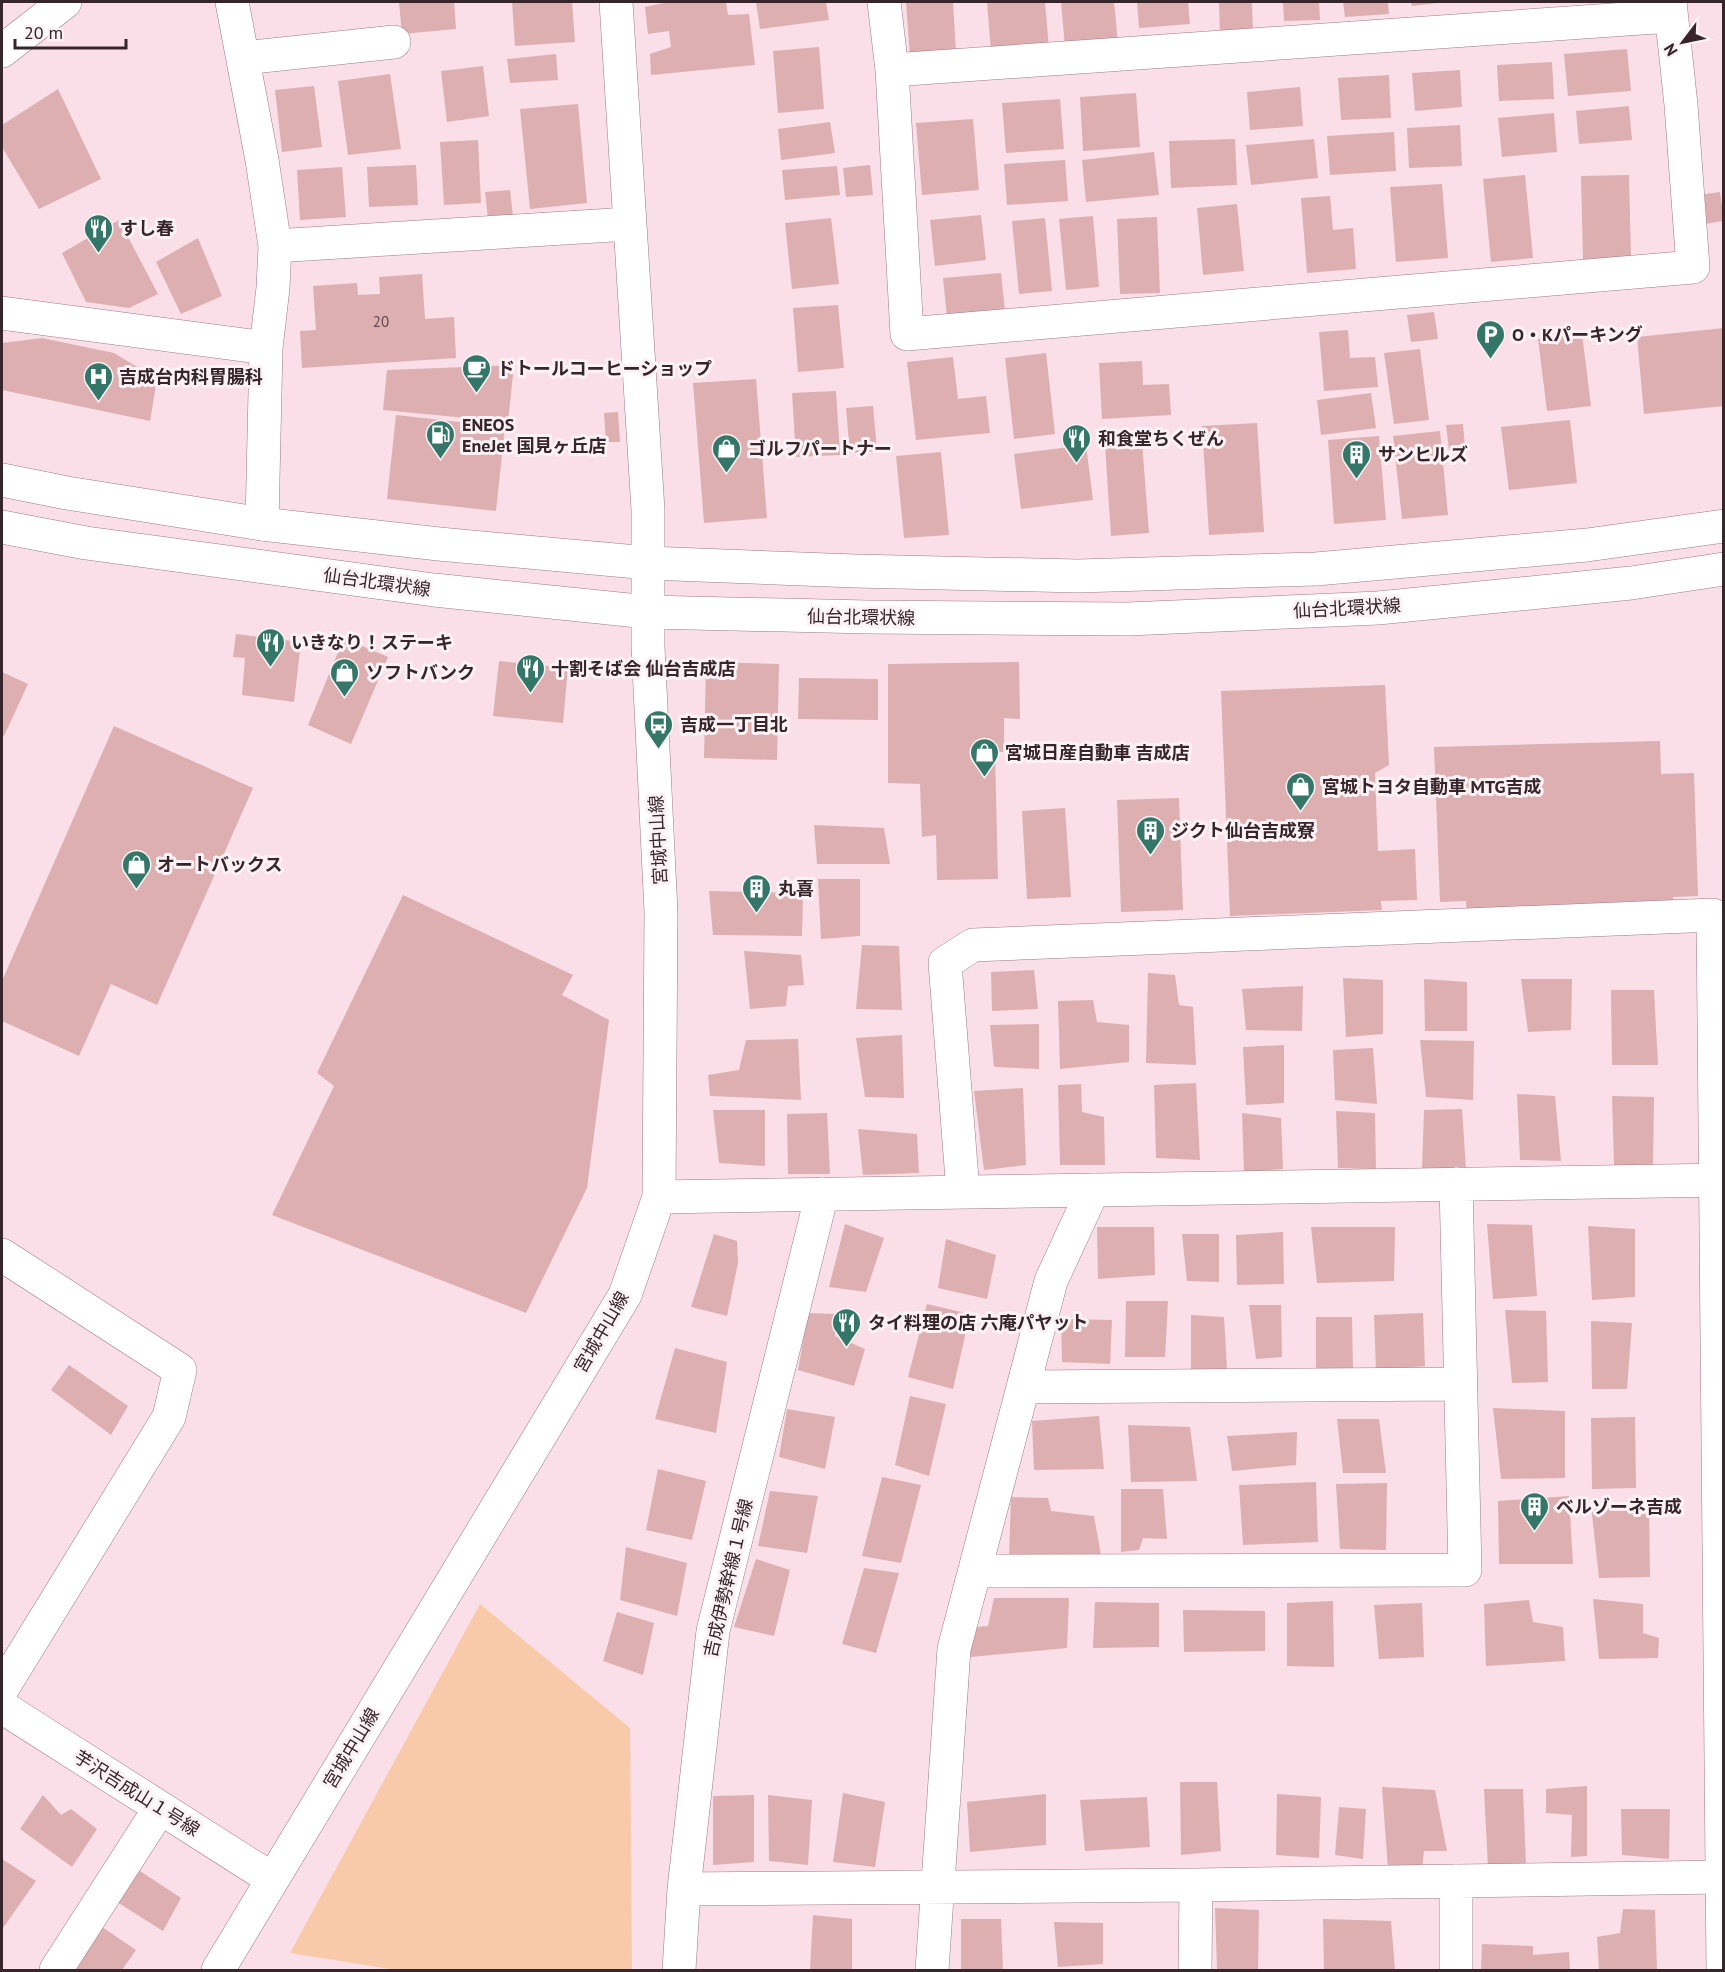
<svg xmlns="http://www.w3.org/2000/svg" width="1725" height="1972" font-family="'PT Sans','Noto Sans JP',sans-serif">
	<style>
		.green { fill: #f8caa9 }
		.building { fill: #ddafb0 }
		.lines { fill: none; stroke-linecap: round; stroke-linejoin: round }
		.minor-casing { stroke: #a07885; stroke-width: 34 }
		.major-casing { stroke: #a07885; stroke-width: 34 }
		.minor { stroke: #fff; stroke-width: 33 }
		.major { stroke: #fff; stroke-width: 33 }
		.labels { text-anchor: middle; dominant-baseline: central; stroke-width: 6; stroke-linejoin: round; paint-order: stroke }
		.number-label { font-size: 15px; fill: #60484c }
		.poi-label { font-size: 18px; font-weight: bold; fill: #36252b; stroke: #fbf2f5; text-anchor: start }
		.street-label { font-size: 18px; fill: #36252b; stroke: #fbf2f5 }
	</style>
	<rect width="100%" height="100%" fill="#fadfe8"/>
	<path class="green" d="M480 1604 630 1728 632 1970H396L290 1953Z"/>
	<path class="building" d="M399 2H454L456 29 402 34Z
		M512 2H572L575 42 515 46Z
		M668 2H726L728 15 749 14 755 65 651 75 650 54 671 47 669 31 648 34 645 7Z
		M756 2H826L829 20 760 29Z
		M906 2H953L956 53 910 56Z
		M987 2H1045L1049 48 991 52Z
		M1061 2H1114L1118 43 1065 47Z
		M1137 2H1188L1190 24 1139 28Z
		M1219 2H1252L1253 33 1220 34Z
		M1283 2H1319L1320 20 1284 21Z
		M1343 2H1388L1389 14 1345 17Z
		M1411 2H1438V3L1412 6Z
		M819 47 824 109 778 113 773 51Z
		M1627 49 1631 91 1568 96 1564 54Z
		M556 54 558 80 510 83 507 59Z
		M1552 62 1554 99 1499 101 1497 65Z
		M483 66 489 116 447 122 441 71Z
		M1460 70 1462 107 1415 111 1412 73Z
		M390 74 401 149 348 155 338 81Z
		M1389 75 1391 118 1341 120 1338 78Z
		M314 86 322 147 282 152 275 90Z
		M1300 87 1303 126 1250 130 1247 92Z
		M58 89 101 179 39 209 2 147V125Z
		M1136 93 1140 147 1083 151 1080 97Z
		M1060 99 1064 149 1006 153 1002 103Z
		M578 104 587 203 530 209 520 109Z
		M1629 106 1632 140 1579 144 1576 111Z
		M1554 113 1557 152 1502 157 1498 118Z
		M973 119 979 190 922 195 916 123Z
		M830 122 835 153 781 160 778 129Z
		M1460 125 1462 166 1409 168 1407 128Z
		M1394 132 1396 171 1330 175 1327 136Z
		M1235 139 1237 185 1171 188 1169 141Z
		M1314 139 1318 178 1251 185 1246 145Z
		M478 140 481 203 444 205 440 142Z
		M1154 152 1159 195 1086 202 1082 160Z
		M1065 160 1068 201 1007 205 1004 164Z
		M416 165 418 205 369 207 367 167Z
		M870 165 873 195 846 197 843 168Z
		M837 166 840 195 785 200 782 170Z
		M342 167 346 217 300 220 297 170Z
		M1525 175 1533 258 1491 262 1483 179Z
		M1629 175 1631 258 1583 259 1581 176Z
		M1442 184 1448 258 1396 262 1390 187Z
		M510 190 513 216 488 219 485 192Z
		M1720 192 1724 221 1704 224 1699 195Z
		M1330 196 1333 230 1353 228 1356 269 1307 273 1301 198Z
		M1237 204 1244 271 1203 275 1197 208Z
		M981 215 986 260 935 266 930 220Z
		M1093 216 1099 287 1066 290 1059 219Z
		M1157 217 1160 293 1120 294 1117 219Z
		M831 218 839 284 792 289 785 223Z
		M1045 218 1052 291 1019 294 1012 221Z
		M119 220 158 294 129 308 86 302 62 253Z
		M198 238 222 296 181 314 156 262Z
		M1001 273 1005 312 947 317 943 278Z
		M422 274 425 319 454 317 456 358 302 368 300 331 316 330 313 286 357 283 358 295 380 294 379 277Z
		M838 305 844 368 798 372 793 308Z
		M1434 312 1438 339 1411 342 1407 315Z
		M1724 328V406L1644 414 1637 337Z
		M1348 330 1350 358 1375 357 1378 387 1324 391 1319 332Z
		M1582 334 1591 406 1547 411 1538 339Z
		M42 338 114 353 157 379 150 421 2 390V343Z
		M1420 349 1429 420 1394 424 1384 353Z
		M1046 353 1055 434 1014 439 1005 358Z
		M953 357 958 399 986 396 990 433 916 440 907 362Z
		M1142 361 1143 385 1169 384 1171 415 1102 419 1099 363Z
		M514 365 508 422 383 410 387 370Z
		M756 379 767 518 704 523 693 383Z
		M836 391 840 455 796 457 792 393Z
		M1371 393 1376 428 1321 435 1317 400Z
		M873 406 877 451 850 453 846 408Z
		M618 412 620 442H606L604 413Z
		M396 415 505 427 496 511 387 499Z
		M1570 420 1577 483 1509 490 1501 427Z
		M1257 423 1264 532 1209 535 1202 426Z
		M1463 424 1465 448 1449 450 1446 425Z
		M1440 431 1448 515 1402 519 1393 436Z
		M1379 436 1386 520 1334 524 1328 440Z
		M1142 442 1149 533 1111 536 1105 445Z
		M1086 445 1093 500 1021 509 1014 454Z
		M941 452 949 535 904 538 896 456Z
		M236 634 301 642 294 702 242 695 245 658 233 657Z
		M344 638 388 657 351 744 308 725Z
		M499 661 568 668 563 723 493 716Z
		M706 662 779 664 777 760 704 758Z
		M1019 662 1020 719 1004 718V752H995L998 879 937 880 936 835 922 837 920 784 888 783V664Z
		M2 672 28 684 4 736 2 734Z
		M799 678 878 679V720L798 719Z
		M1385 685 1389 765 1375 773 1378 851 1415 849 1417 900 1381 901 1382 910 1230 916 1221 691Z
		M114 726 253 788 157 1005 111 984 79 1056 2 1021V981Z
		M1660 741 1661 774 1694 773 1698 896 1673 897 1674 908 1467 915 1466 901 1440 902 1434 747Z
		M1179 798 1183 910 1121 912 1117 800Z
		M1065 808 1071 897 1027 899 1022 811Z
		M814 825 884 828 890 864H817Z
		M818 879H860V936L821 939Z
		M709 891 803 893 802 936 713 935Z
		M403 895 573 975 562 995 609 1020 587 1188 526 1313 272 1215 334 1086 317 1073Z
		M862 945 899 946 902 1010 856 1009Z
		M744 951 801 955 804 985 788 986 786 1006 750 1009Z
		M1034 970 1038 1009 992 1011 991 972Z
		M1148 973 1175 975 1179 1005 1193 1007 1196 1065 1146 1063Z
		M1343 978 1383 980V1034L1346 1037Z
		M1424 979 1467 982V1031H1425Z
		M1521 979H1572L1571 1030 1528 1032Z
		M1303 986 1302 1031 1246 1030 1242 989Z
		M1611 990H1654L1658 1065H1612Z
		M1093 1000 1097 1022 1129 1025V1062L1060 1069 1058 1001Z
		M1039 1024V1069L994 1067 990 1025Z
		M902 1035 904 1098 865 1097 856 1038Z
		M798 1039 801 1100 710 1096 708 1075 739 1070 746 1040Z
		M1420 1040 1474 1041 1473 1100 1426 1097Z
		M1284 1045V1103L1246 1105 1243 1047Z
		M1373 1048 1377 1104 1335 1100 1333 1050Z
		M1196 1083 1200 1160 1156 1158 1154 1085Z
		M1081 1084 1082 1112 1104 1117 1105 1165H1060L1058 1085Z
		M1023 1088 1026 1165 984 1170 974 1091Z
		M1517 1094 1555 1096 1561 1161 1520 1160Z
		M1612 1096 1654 1097 1653 1166H1614Z
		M1462 1109 1466 1169H1422L1424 1110Z
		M713 1110H765V1166L719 1163Z
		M1336 1111 1375 1113 1376 1169 1338 1168Z
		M827 1113 830 1174H788L787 1114Z
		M1242 1113 1281 1118 1283 1169 1244 1172Z
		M858 1129 917 1134 919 1173 863 1175Z
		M845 1224 884 1238 866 1292 829 1287Z
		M1487 1224 1532 1225 1537 1296 1493 1299Z
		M1588 1226 1635 1229V1297L1592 1300Z
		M1097 1227H1154L1155 1275 1098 1279Z
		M1311 1227H1395L1394 1281 1317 1283Z
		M1283 1232 1284 1284 1237 1285 1236 1235Z
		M714 1234 737 1241 738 1263 727 1316 691 1307Z
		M1182 1234H1219V1282L1187 1281Z
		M946 1239 996 1255 987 1299 938 1288Z
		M1126 1301H1168L1165 1357H1125Z
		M927 1304 970 1314 953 1389 908 1377Z
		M1249 1305H1281L1282 1357 1256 1359Z
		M1505 1310 1546 1311 1548 1382 1512 1383Z
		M808 1313 835 1314V1336L865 1349 854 1386 798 1370Z
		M1423 1313 1425 1366 1376 1371 1374 1315Z
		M1191 1315 1224 1317 1227 1370H1191Z
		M1316 1317H1352L1353 1368H1316Z
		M1061 1319 1112 1320 1110 1364 1062 1362Z
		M1591 1321 1632 1323 1627 1389H1592Z
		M675 1348 727 1362 716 1433 655 1419Z
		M69 1365 128 1406 111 1435 51 1390Z
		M910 1396 946 1404 929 1476 895 1465Z
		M1493 1408 1565 1411V1478L1501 1479Z
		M787 1409 835 1417 825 1469 779 1457Z
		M1099 1416 1104 1469 1034 1470 1032 1421Z
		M1635 1417 1636 1488 1592 1489 1591 1418Z
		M1337 1419H1379L1386 1473H1343Z
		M1128 1425 1190 1427 1197 1481 1131 1482Z
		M1297 1432 1296 1465 1232 1471 1227 1436Z
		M658 1469 706 1481 692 1540 646 1530Z
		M882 1477 921 1485 901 1563 862 1556Z
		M1316 1482 1318 1542 1243 1545 1239 1485Z
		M1387 1483 1386 1550 1340 1549 1336 1484Z
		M1121 1489H1163L1167 1539 1143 1538 1139 1550 1121 1552Z
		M770 1491 818 1496 807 1553 758 1546Z
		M1569 1496 1573 1564H1499L1498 1501Z
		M1011 1497 1048 1498 1051 1511 1094 1516 1101 1555 1009 1558Z
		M1591 1506 1649 1507 1650 1577 1599 1578Z
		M626 1547 687 1563 677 1616 620 1600Z
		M756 1559 790 1570 774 1636 734 1627Z
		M864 1568 899 1573 876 1653 842 1644Z
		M994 1598H1069L1067 1648 971 1657 966 1628 988 1626Z
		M1593 1599 1643 1604V1633L1659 1638 1658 1658 1599 1659Z
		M1529 1600 1533 1622 1563 1627 1565 1661 1486 1666 1484 1604Z
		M1333 1601 1334 1667 1287 1666V1603Z
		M1095 1602 1159 1603V1647L1093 1648Z
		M1422 1603 1424 1657 1379 1659 1374 1605Z
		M1183 1610 1265 1611V1651L1184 1652Z
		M617 1612 654 1623 643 1675 603 1661Z
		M1180 1782H1217L1221 1851 1181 1855Z
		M1587 1786V1856L1571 1857 1572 1815 1546 1813V1789Z
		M1382 1787 1435 1790 1447 1851H1424L1422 1869 1388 1870Z
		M1484 1789H1523L1526 1864 1488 1867Z
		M843 1793 885 1802 875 1867 833 1862Z
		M1046 1794V1845L970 1852 967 1802Z
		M1277 1794 1321 1797 1319 1858 1276 1855Z
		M43 1795 61 1815 71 1809 97 1829 72 1867 20 1829Z
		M754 1795V1862L713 1865V1796Z
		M768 1795 812 1800 808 1865 769 1861Z
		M1147 1797 1150 1847 1085 1851 1080 1800Z
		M1339 1807 1366 1809 1363 1859 1335 1855Z
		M1621 1809H1670L1669 1859 1622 1855Z
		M2 1859 36 1881 3 1928 2 1927Z
		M137 1869 181 1898 163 1931 117 1902Z
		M1215 1908 1259 1910 1258 1969H1217Z
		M1623 1909 1655 1910 1657 1970H1599L1597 1937 1620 1933Z
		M813 1915 852 1919V1970H810Z
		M961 1919H1001L1003 1970H961Z
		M1323 1919 1391 1921 1395 1970H1324Z
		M1054 1922 1103 1923V1964L1058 1967Z
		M102 1927 136 1950 122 1970H76Z
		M1482 1944 1533 1946V1955L1569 1952 1570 1970H1481Z"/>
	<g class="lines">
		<defs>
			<path id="minor" d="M232 2 262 160 275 246 273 288 266 348 262 524
				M884 2 892 70 907 334 1693 267 1681 105 1670 2
				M2 51 65 2
				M243 58 394 42
				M892 70 1670 16
				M275 246 629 224
				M2 313 266 348
				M963 1192 945 963 973 945 1713 915 1723 1970
				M659 1197 1724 1180
				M2 1255 180 1370 169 1417 2 1689
				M1023 1387 1460 1384
				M976 1571 1465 1570 1456 1184
				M2 1707 272 1879
				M1456 1881V1970
				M684 1889 1196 1885 1721 1877
				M56 1970 160 1808
				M218 1970 625 1295 659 1197 661 912 648 647V510L616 2
				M679 1970 684 1889 713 1631 822 1194
				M932 1970 954 1649 1051 1281 1093 1190
				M1195 1970 1196 1885"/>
			<path id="major" d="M2 480 67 493 262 524 439 544 648 563 855 571 1078 576 1316 569 1587 545 1724 526
				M2 527 86 543 434 590 648 612 868 617 1128 619 1378 608 1631 583 1724 569"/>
		</defs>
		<use href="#minor" class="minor-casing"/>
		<use href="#major" class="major-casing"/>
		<use href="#minor" class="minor"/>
		<use href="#major" class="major"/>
	</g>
	<defs>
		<symbol id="restaurant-pin" viewBox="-11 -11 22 30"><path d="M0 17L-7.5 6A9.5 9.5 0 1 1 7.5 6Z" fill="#347667" stroke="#fbf2f5"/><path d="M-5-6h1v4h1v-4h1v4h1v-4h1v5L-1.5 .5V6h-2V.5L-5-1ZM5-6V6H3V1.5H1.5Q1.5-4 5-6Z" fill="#fff"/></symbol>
		<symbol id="parking-pin" viewBox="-11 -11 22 30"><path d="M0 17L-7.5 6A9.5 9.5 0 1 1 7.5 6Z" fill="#347667" stroke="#fbf2f5"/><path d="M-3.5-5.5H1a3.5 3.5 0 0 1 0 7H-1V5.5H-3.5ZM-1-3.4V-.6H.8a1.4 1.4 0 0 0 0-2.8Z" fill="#fff"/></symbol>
		<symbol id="cafe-pin" viewBox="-11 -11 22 30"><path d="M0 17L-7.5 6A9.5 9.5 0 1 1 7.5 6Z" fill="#347667" stroke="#fbf2f5"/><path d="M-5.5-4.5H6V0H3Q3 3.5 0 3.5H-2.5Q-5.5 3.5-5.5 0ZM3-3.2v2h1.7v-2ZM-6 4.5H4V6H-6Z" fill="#fff"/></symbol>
		<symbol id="hospital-pin" viewBox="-11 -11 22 30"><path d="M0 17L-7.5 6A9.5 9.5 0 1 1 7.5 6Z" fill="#347667" stroke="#fbf2f5"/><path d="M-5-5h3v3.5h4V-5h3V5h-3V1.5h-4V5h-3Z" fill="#fff"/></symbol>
		<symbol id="fuel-pin" viewBox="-11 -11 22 30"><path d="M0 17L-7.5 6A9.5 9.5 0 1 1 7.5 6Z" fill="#347667" stroke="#fbf2f5"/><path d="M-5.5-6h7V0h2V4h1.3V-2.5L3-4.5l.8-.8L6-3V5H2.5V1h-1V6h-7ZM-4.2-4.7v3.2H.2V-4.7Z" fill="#fff"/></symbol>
		<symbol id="shop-pin" viewBox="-11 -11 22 30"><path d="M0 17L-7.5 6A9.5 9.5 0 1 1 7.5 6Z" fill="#347667" stroke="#fbf2f5"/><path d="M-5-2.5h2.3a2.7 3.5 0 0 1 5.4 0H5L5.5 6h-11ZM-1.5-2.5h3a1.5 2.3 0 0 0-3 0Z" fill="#fff"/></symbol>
		<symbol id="building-pin" viewBox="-11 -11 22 30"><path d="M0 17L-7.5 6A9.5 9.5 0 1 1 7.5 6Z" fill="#347667" stroke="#fbf2f5"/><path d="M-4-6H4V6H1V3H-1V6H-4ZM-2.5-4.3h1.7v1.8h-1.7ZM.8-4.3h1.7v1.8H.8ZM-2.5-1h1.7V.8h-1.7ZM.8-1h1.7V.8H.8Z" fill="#fff"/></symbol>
		<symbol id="bus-pin" viewBox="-11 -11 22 30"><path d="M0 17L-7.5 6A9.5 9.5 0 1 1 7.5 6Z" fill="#347667" stroke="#fbf2f5"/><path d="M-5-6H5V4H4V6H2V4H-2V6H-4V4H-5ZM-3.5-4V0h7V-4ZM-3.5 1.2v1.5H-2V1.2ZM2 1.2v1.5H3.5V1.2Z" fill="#fff"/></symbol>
	</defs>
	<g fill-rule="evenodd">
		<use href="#restaurant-pin" x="82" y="212" width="33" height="45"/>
		<use href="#parking-pin" x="1474" y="318" width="33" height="45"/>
		<use href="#cafe-pin" x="460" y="352" width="33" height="45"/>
		<use href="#hospital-pin" x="82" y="360" width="33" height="45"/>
		<use href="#fuel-pin" x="424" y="418" width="33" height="45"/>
		<use href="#restaurant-pin" x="1060" y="422" width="33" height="45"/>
		<use href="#shop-pin" x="710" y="432" width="33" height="45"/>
		<use href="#building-pin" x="1340" y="438" width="33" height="45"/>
		<use href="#restaurant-pin" x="254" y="626" width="33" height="45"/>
		<use href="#restaurant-pin" x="514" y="652" width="33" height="45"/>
		<use href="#shop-pin" x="328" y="656" width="33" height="45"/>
		<use href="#bus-pin" x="642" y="708" width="33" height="45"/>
		<use href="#shop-pin" x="968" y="736" width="33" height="45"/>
		<use href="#shop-pin" x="1284" y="770" width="33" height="45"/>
		<use href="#building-pin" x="1134" y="814" width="33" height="45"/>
		<use href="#shop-pin" x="120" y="848" width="33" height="45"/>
		<use href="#building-pin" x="740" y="872" width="33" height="45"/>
		<use href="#restaurant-pin" x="830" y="1306" width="33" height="45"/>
		<use href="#building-pin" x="1518" y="1490" width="33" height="45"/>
	</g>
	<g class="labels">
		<g class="number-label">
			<text x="381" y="321">20</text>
		</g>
		<g class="poi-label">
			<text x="120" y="228">すし春</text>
			<text x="1512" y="334">O・Kパーキング</text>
			<text x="497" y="368">ドトールコーヒーショップ</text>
			<text x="119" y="376">吉成台内科胃腸科</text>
			<text x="462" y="424">ENEOS<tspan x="462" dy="21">EneJet 国見ヶ丘店</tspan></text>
			<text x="1098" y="438">和食堂ちくぜん</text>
			<text x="748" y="448">ゴルフパートナー</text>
			<text x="1378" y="454">サンヒルズ</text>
			<text x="291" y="642">いきなり！ステーキ</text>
			<text x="551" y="668">十割そば会 仙台吉成店</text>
			<text x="366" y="672">ソフトバンク</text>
			<text x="680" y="724">吉成一丁目北</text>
			<text x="1005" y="752">宮城日産自動車 吉成店</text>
			<text x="1322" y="786">宮城トヨタ自動車 MTG吉成</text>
			<text x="1171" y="830">ジクト仙台吉成寮</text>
			<text x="157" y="864">オートバックス</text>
			<text x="778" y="888">丸喜</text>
			<text x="868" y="1322">タイ料理の店 六庵パヤット</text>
			<text x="1556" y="1506">ベルゾーネ吉成</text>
		</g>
		<g class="street-label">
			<text transform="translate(377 582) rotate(8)">仙台北環状線</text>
			<text transform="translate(1347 608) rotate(-3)">仙台北環状線</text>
			<text transform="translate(861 617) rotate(1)">仙台北環状線</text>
			<text transform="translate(658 840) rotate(-93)">宮城中山線</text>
			<text transform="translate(601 1332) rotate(-60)">宮城中山線</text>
			<text transform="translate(728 1578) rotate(-77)">吉成伊勢幹線１号線</text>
			<text transform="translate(351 1748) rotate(-59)">宮城中山線</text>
			<text transform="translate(137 1793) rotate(32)">芋沢吉成山１号線</text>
		</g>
	</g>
	<rect width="1725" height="1972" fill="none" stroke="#36252b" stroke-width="6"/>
	<g transform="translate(1683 42) rotate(238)" stroke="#fbf2f5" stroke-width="4.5" paint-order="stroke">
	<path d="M0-4.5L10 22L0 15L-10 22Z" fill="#36252b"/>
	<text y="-9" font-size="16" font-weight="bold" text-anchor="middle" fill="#36252b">N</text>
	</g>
	<path d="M15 39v9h111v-9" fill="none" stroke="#36252b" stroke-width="3"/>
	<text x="24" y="39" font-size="18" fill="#36252b" stroke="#fbf2f5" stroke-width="4.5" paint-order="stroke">20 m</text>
</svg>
